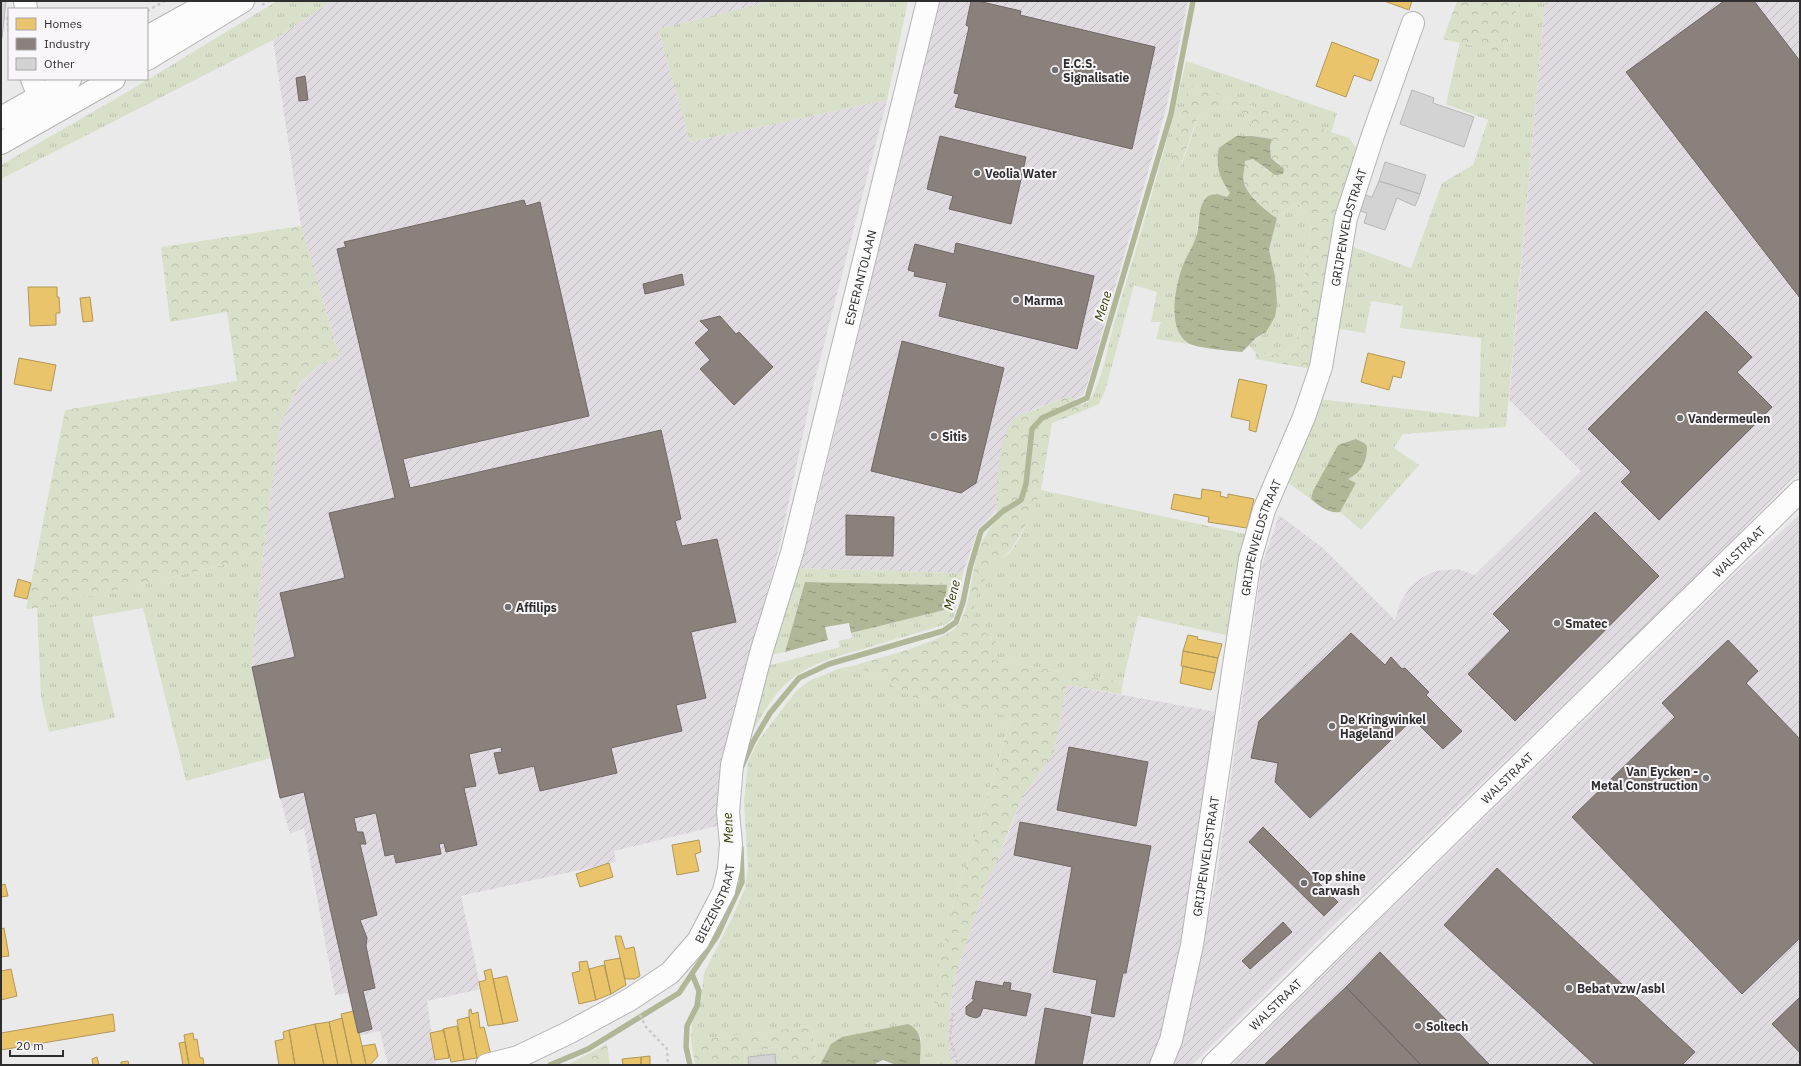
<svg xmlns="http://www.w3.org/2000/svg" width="1801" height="1066" font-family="'IBM Plex Sans',sans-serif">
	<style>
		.industrial { fill: url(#industrial-furrows) }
		.grass { fill: url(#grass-tufts) }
		.forest { fill: url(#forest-crowns) }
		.water { fill: url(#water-ripples) }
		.homes { fill: #e9c46a; stroke: #b19758 }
		.industry { fill: #8a817c; stroke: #6f6865 }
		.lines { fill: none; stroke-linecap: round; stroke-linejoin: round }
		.stream { stroke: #afb797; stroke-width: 5.5 }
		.building { fill: #d4d3d4; stroke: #b8b8b8 }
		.minor-casing { stroke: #b4b4b4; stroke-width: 24 }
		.major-casing { stroke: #b4b4b4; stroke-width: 24 }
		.path { stroke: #cbcacb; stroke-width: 2.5; stroke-dasharray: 3 3; stroke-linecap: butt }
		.minor { stroke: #fcfcfc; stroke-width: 22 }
		.major { stroke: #fcfcfc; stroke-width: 22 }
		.poi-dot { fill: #717071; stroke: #f9f6f9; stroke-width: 1.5 }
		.labels { text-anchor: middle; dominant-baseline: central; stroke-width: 4; stroke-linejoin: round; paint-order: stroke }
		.poi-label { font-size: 12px; font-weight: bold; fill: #2f2e2f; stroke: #f9f6f9; text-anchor: start }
		.street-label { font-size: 12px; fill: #2f2e2f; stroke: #f9f6f9 }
		.water-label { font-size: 13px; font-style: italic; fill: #333e06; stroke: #f9f6f9 }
	</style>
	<defs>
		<pattern id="industrial-furrows" width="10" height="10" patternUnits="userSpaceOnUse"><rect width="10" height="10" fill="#e0dbe0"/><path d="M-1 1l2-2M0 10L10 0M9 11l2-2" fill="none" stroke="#c0bcc0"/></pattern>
		<pattern id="grass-tufts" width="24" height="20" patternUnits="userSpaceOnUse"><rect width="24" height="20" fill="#d9e0c9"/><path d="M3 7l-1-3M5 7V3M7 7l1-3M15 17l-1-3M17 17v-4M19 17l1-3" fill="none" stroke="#bbc0ad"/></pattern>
		<pattern id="forest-crowns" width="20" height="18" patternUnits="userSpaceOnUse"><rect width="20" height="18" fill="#d9e0c9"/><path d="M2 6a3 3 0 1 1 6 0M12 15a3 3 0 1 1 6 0" fill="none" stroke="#bbc0ad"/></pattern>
		<pattern id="water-ripples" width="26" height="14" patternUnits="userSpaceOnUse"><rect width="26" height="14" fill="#afb797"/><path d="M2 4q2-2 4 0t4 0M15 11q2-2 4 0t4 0" fill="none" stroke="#8f957c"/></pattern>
	</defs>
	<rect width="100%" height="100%" fill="#ebeaeb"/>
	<path class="industrial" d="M332 1H772L658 29 690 142 887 100 813 387 780 544 750 656 725 824 614 851 616 862 461 896 481 989 427 1001 436 1065H388L380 1031 358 1036 348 993 335 995 304 828 290 834 280 798 252 667 263 556 280 424 300 384 319 365 334 360 339 355 301 226 273 40Z
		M939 1H1188L1166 109 1087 385 1083 395 1074 400 1069 396 1021 414 996 505V511L978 529 963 573 796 568 813 521Z
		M1545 1H1800V471L1682 591 1331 928 1192 1065H1169L1192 995 1216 881 1262 565 1279 515 1323 548 1395 620 1400 603 1410 587 1423 577 1435 571 1458 569 1475 575 1581 471 1509 400Z
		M1800 514V1065H1231L1628 678 1731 578Z
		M1067 685 1217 712 1167 1027 1153 1065H953L950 1057 946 1035 955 977 986 883 998 860 1023 796 1054 753Z"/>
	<path class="grass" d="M277 1H332L273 40 1 179V165L129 91Z
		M772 1H908L887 100 690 142 658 29Z
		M1519 1H1545L1506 427 1403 434 1394 448 1419 465 1361 530 1340 512 1356 483 1347 479 1355 475 1365 464 1338 445 1313 491 1311 499 1285 481 1318 399 1479 417 1481 338 1400 328 1403 306 1371 301 1365 333 1333 328 1345 244 1411 268 1442 183 1473 165 1488 120 1446 104 1460 42 1505 53Z
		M1186 61 1337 113 1331 133 1189 85 1176 173C1188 155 1192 131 1201 111 1213 106 1239 106 1248 118 1251 122 1252 130 1253 136H1236L1219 149 1224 183 1230 193 1228 197 1220 195 1199 212 1196 239 1182 269 1180 336 1189 344 1156 339 1161 322H1151L1157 292 1134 285 1105 391 1099 404 1083 411 1082 405C1085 403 1089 401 1091 398 1104 376 1109 339 1117 313 1142 230 1167 146 1186 61Z
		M1297 203 1306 214 1311 224 1297 340C1283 357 1277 356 1256 353L1249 345 1266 332 1275 276 1269 250 1277 218Z
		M1041 490 1250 535 1231 636 1138 616 1123 682 992 660V638C986 634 980 630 976 624 967 608 983 576 994 564 999 559 1006 556 1011 551 1022 538 1034 507 1041 490Z
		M263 556 252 667 271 758 186 781 143 608 92 617 115 718 49 732 41 697 37 608Z
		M796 568 963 573 954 617 947 624 829 659C817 664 804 669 793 678 770 695 757 725 743 749L767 666 840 647 838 641 852 638 851 633 944 609 947 585 805 582 785 652 770 655Z
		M856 665 915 698 1011 716 979 826 953 905 934 1004 951 1001C948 1024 945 1043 953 1065H920L921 1037 831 1044 820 1065H816L812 1026 691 1041 692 1024 701 1000 704 973 733 916 745 888 748 867 744 802 748 762 759 740 796 691 809 681 838 669Z
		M777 1047 779 1065H745L744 1053Z"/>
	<path class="forest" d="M1457 1H1519L1505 53 1443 39Z
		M1189 85 1349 138 1360 153 1312 369 1255 359 1256 353C1277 356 1283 357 1297 340L1311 224 1306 214 1297 203 1277 218C1267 212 1247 194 1244 183 1242 177 1245 167 1245 161L1253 159 1268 171 1279 163 1271 158 1270 147 1272 139 1253 136C1252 130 1251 122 1248 118 1238 106 1213 106 1201 111 1191 131 1187 153 1176 173L1168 171Z
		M301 226 339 355 334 360 319 365 300 383 280 424 263 556 37 608 26 609 65 410 237 381 227 312 170 322 161 247Z
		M1069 396 1082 405 1083 411 1052 423 1041 490 1030 518 1011 550 994 565 979 588 974 604 975 622 997 644 993 660 1123 682 1121 694 1067 685 1054 753 1023 796 1009 829 998 860 986 883 955 977 951 1001 934 1004 940 963 953 905 979 826 1011 717 915 698 856 665C878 658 943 642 957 626 962 621 965 611 967 604 975 573 973 544 997 520 995 496 997 432 1017 416 1022 413 1029 412 1034 410 1046 405 1057 400 1069 396Z
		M812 1026 816 1065H779L776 1047 744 1053 745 1065H695L691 1041Z
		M607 1044 610 1065H567Z"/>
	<path class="water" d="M1236 136H1253L1272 139 1270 147 1271 158 1284 169 1283 174 1275 175 1253 159 1245 161C1245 168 1242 177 1244 183 1247 195 1267 212 1277 218L1269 250 1275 276 1277 304 1275 317 1266 332 1256 338 1242 352C1231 351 1195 348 1188 343 1167 330 1175 287 1182 268 1185 259 1191 250 1195 240 1201 227 1196 212 1205 199 1210 192 1220 195 1227 197L1230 193C1220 178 1215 167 1219 148Z
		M1356 439 1364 443 1367 446C1367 462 1362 472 1348 479L1356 483 1340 512C1329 514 1319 506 1311 499L1313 491 1338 445Z
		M805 582 947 585 944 610 851 633 849 623 825 627 828 640 785 652Z
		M908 1024C925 1032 920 1049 920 1065H896L883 1060 876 1063V1065H820L831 1044 842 1037Z"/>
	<path class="homes" d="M1384 1H1412L1409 10Z
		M1332 42 1379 60 1371 81 1354 75 1346 97 1316 86Z
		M28 287H57V297H59L60 313H56V325L30 326Z
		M90 297 93 321 83 322 80 298Z
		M1368 353 1405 362 1401 378 1393 376 1389 390 1361 382Z
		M19 358 56 365 51 391 14 384Z
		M1239 379 1267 385 1256 432 1249 430 1250 421 1231 417Z
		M1202 489 1221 492 1220 496 1228 498V494L1254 499 1247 528 1208 522 1209 517 1171 509 1174 494 1201 499Z
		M18 579 31 583 27 599 14 596Z
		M1188 635 1198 637 1197 639 1222 644 1218 658 1183 651Z
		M1183 651 1218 658 1215 673 1181 666Z
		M1183 666 1215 673 1211 690 1180 683Z
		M699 840 701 852 695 854 699 871 677 875 672 845Z
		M609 863 613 877 580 887 576 874Z
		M5 884 8 896 1 897V885Z
		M4 928 9 956 1 957V929Z
		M615 936H621L625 949 634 947 640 976 635 979H625Z
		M620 958 626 985 611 994 604 961Z
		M587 961 596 1000 579 1004 572 973 580 971 579 962Z
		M604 965 611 994 596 1000 589 969Z
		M11 969 17 996 1 1000V971Z
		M491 969 503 1024 488 1026 479 982 486 980 484 971Z
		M507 976 518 1021 503 1024 493 979Z
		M471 1009 472 1014 478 1012 480 1028 484 1027 491 1055 477 1058 469 1017V1010Z
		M354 1011 362 1046 366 1065H352L341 1014Z
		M113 1014 115 1031 1 1050V1033Z
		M469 1017 477 1058 464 1060 457 1020Z
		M342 1018 352 1065H338L329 1022Z
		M329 1022 338 1065H324L315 1024Z
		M315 1024 324 1065H295L289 1030Z
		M457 1026 464 1060 451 1062 443 1029Z
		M289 1030 295 1065H279L275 1041 284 1039 283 1032Z
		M444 1030 449 1058 435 1060 430 1033Z
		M193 1033 194 1040 197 1039 200 1058H203L204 1065H189L184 1035Z
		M185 1042 189 1065H183L179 1043Z
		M375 1044 378 1056 370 1065H366L362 1046Z
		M650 1056V1065H641V1057Z
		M97 1057 99 1065H93L92 1059Z
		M641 1057V1065H623L622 1059Z
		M128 1061 129 1065H121V1062Z"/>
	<path class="industry" d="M971 1H978L1021 11 1020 15 1155 47 1132 149 955 107 959 94 954 93 969 27 966 25Z
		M1724 1H1754L1800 61V298L1626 72Z
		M305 76 308 100 299 101 296 78Z
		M940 136 1026 157 1011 224 949 209 953 196 927 189Z
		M524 200 526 206 540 202 589 416 403 459 410 488 661 430 681 519 675 521 682 546 717 539 736 622 691 632 706 698 676 705 682 731 611 748 617 773 540 791 534 766 499 774 494 753 502 752 501 747 469 754 476 786 464 788 477 845 446 852 444 843 439 844 441 854 396 863 394 854 385 856 376 813 354 818 357 832H363L366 844H360L377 915 360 920 367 938 366 946 375 988 363 991 372 1029 358 1033 304 792 280 798 252 667 295 657 280 593 345 578 329 513 395 498 337 249 346 247 344 242Z
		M956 243 1094 276 1077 349 939 316 947 283 914 276 915 272 908 270 915 244 954 254Z
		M682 274 684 285 645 294 643 284Z
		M1706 311 1752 357 1737 372 1772 407 1659 520 1621 482 1631 472 1588 429Z
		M720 316 736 334 739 332 773 367 734 405 700 369 710 360 695 343 709 330 700 321Z
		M902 341 1004 368 976 483 961 493 871 471Z
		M1595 512 1659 576 1515 721 1468 674 1510 631 1493 614Z
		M846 515 894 517 893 556 846 555Z
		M1351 633 1385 665 1391 657 1402 669 1405 668 1429 692 1426 695 1462 731 1443 749 1413 719 1310 818 1275 782 1278 763 1251 758 1259 721Z
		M1728 640 1758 671 1746 683 1800 739V938L1742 994 1572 817 1675 717 1662 703Z
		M1069 747 1148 762 1136 826 1057 810Z
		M1020 822 1151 846 1126 973H1123L1114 1017 1091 1013 1097 980 1053 972 1072 867 1014 855Z
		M1263 827 1338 902 1324 916 1249 842Z
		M1497 868 1695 1052 1682 1065H1595L1444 925Z
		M1283 922 1292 932 1250 969 1242 961Z
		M1380 952 1490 1065H1421L1346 987Z
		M976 981 1003 986 1004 982 1011 983 1010 990 1031 994 1026 1016 983 1008 980 1016 976 1018 969 1016 966 1014V1007L975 999H972Z
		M1346 987 1421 1065H1264Z
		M1800 997V1053L1772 1024Z
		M1045 1008 1091 1017 1082 1065H1035Z"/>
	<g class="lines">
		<path class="stream" d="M742 766 753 742 770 713 799 678 829 664 943 631 956 622 963 602 970 568 981 531 1002 512 1021 500 1026 484 1032 429 1042 418 1087 398 1171 114 1193 1
			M550 1065 588 1049 679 993 717 936 742 882 741 848
			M690 1065 686 1047 687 1026 697 1006 699 991 692 974"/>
	</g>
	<path class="building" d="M1 1H6L2 38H1Z
		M1412 90 1434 98 1433 103 1474 117 1464 147 1400 124Z
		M1385 162 1426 175 1420 194 1379 181Z
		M1379 181 1420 194 1415 206 1397 198 1385 230 1364 223 1367 213 1360 211 1365 195 1372 197Z
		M775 1054 776 1065H749L748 1057Z"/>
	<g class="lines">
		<defs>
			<g id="minor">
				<path d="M25 1 26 9"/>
				<path d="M32 79 39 96 49 111"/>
				<path id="s1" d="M487 1065 518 1057 568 1033 629 1000 670 973 698 941 724 891 729 869 731 844 728 812 732 765 761 653 792 553 928 1"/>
				<path id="s2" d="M1161 1065 1171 1040 1192 945 1250 559 1264 510 1304 417 1321 367 1346 218 1373 135 1413 23"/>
				<path id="s3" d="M1213 1065 1800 491"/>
			</g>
			<path id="major" d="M147 37 212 1
				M147 59 243 1
				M1 118 70 79
				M1 143 114 79"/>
		</defs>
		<use href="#minor" class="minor-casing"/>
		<use href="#major" class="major-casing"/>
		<path class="path" d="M262 5 269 1
			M147 11 165 1
			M7 17 9 36
			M953 1013 950 1038 958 1065
			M640 1015 646 1027 667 1049 668 1065"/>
		<use href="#minor" class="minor"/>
		<use href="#major" class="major"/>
	</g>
	<g class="poi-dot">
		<circle cx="1055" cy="70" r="4"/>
		<circle cx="977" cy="173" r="4"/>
		<circle cx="1016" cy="300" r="4"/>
		<circle cx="1680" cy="418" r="4"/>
		<circle cx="934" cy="436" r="4"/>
		<circle cx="508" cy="607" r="4"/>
		<circle cx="1557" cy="623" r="4"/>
		<circle cx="1332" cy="726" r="4"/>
		<circle cx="1706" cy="778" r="4"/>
		<circle cx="1304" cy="883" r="4"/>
		<circle cx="1569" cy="988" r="4"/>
		<circle cx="1418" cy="1026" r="4"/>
	</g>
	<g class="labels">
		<g class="poi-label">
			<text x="1063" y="63">E.C.S.<tspan x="1063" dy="14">Signalisatie</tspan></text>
			<text x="985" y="173">Veolia Water</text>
			<text x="1024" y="300">Marma</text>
			<text x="1688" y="418">Vandermeulen</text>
			<text x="942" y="436">Sitis</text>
			<text x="516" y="607">Affilips</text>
			<text x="1565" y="623">Smatec</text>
			<text x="1340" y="719">De Kringwinkel<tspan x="1340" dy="14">Hageland</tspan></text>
			<text x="1698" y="771" text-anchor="end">Van Eycken -<tspan x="1698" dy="14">Metal Construction</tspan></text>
			<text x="1312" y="876">Top shine<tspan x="1312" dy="14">carwash</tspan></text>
			<text x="1577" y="988">Bebat vzw/asbl</text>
			<text x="1426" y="1026">Soltech</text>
		</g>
		<g class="street-label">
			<text stroke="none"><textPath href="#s2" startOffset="862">GRIJPENVELDSTRAAT</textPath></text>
			<text stroke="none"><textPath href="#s1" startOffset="936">ESPERANTOLAAN</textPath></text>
			<text stroke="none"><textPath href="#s2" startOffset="538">GRIJPENVELDSTRAAT</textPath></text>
			<text stroke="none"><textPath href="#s3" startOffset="735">WALSTRAAT</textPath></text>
			<text stroke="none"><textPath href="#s3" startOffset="411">WALSTRAAT</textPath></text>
			<text stroke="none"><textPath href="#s2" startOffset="214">GRIJPENVELDSTRAAT</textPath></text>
			<text stroke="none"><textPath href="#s1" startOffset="290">BIEZENSTRAAT</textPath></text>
			<text stroke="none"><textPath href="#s3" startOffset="87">WALSTRAAT</textPath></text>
		</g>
		<g class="water-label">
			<text transform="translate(1103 306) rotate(-73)">Mene</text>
			<text transform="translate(952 595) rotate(-75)">Mene</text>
			<text transform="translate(728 828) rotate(-93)">Mene</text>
		</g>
	</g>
	<rect width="1801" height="1066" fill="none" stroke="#2f2e2f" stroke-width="4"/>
	<rect x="8" y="8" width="140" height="72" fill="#f9f6f9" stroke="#a8a6a8"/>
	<rect x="16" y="18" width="20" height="12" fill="#e9c46a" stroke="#a8a6a8"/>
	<text x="44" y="28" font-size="12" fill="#2f2e2f">Homes</text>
	<rect x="16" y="38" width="20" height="12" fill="#8a817c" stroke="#a8a6a8"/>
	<text x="44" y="48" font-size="12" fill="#2f2e2f">Industry</text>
	<rect x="16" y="58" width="20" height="12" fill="#d4d3d4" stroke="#a8a6a8"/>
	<text x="44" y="68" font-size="12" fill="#2f2e2f">Other</text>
	<path d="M10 1050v6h53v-6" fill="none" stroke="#2f2e2f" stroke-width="2"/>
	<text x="16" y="1050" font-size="12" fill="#2f2e2f" stroke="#f9f6f9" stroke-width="3" paint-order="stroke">20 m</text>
</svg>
